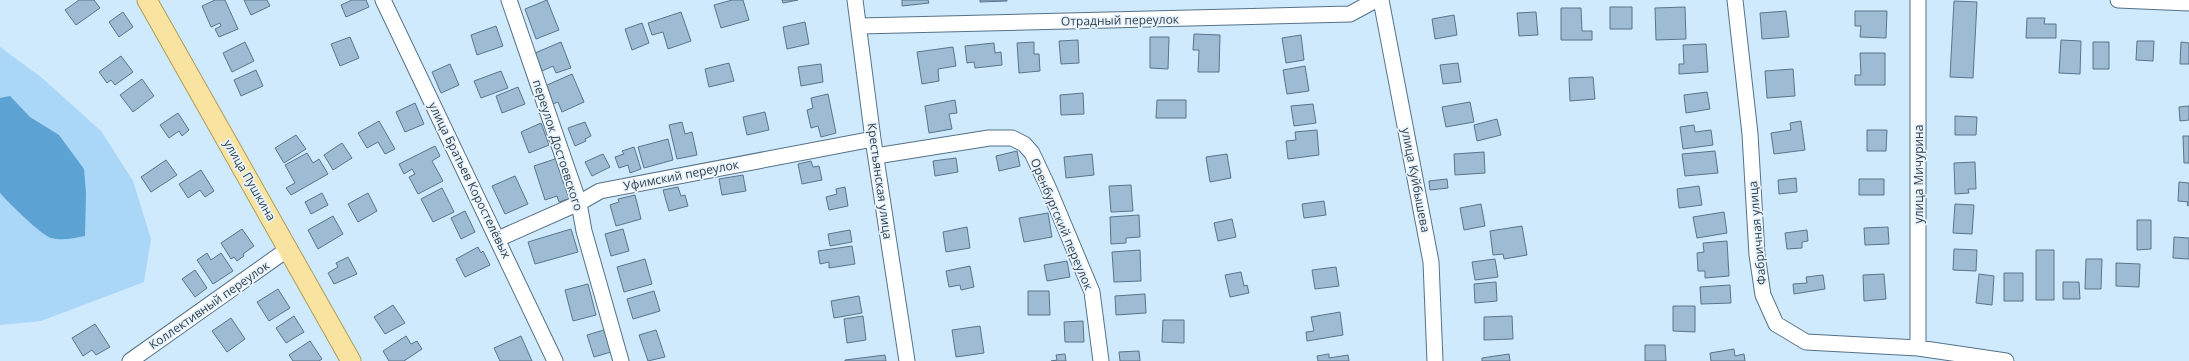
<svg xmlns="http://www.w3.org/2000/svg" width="2189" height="361" font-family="'Open Sans',sans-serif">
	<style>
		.green { fill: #aad6f7 }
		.water { fill: #5ca3d4 }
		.building { fill: #9dbcd4; stroke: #58758b }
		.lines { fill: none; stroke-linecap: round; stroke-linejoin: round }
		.minor-casing { stroke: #557288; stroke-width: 17 }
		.major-casing { stroke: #af9d59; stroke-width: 21 }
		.minor { stroke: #fff; stroke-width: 15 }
		.major { stroke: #f8e3a1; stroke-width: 19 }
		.labels { text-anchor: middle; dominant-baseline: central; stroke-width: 3.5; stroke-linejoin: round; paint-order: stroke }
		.street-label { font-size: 12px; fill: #323f49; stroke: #e7f4fe }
	</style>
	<rect width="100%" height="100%" fill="#cfe9fd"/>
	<path class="green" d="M0 47 42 78 101 131 133 181 151 239 144 282 41 321 0 325Z"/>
	<path class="water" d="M10 96 30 117 59 135 84 169 86 193 85 236C75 238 62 241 51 238 40 234 9 203 0 193V98Z"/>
	<path class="building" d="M79 0H94L100 8 76 25 65 10Z
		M215 0H225L238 29 219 37 215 29 221 26 220 23 211 27 202 6Z
		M244 0H267L270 6 251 15Z
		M352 0H366L369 7 346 17 341 5Z
		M547 0 559 30 536 39 525 9Z
		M732 0H743L749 20 721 28 714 5Z
		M782 0H798L783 3Z
		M902 0H928L929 3 902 6Z
		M980 0H1007V1L980 2Z
		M1954 1 1977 2 1973 78 1950 77Z
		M1610 7H1632V29H1610Z
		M1685 7 1686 39 1656 40 1655 8Z
		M1561 8H1581L1582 31H1592V40H1561Z
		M1786 11 1789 37 1762 39 1760 13Z
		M1855 11H1887L1886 38 1860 37 1861 26H1855Z
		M123 12 133 27 119 37 109 22Z
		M681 12 691 41 668 49 663 32 652 35 648 23Z
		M1536 12 1538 35 1519 36 1517 13Z
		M1454 15 1457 35 1435 39 1432 19Z
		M2027 18H2045L2044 24H2056V38H2026Z
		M805 22 809 44 787 49 783 27Z
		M642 23 649 43 632 50 625 29Z
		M496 26 503 46 477 55 471 35Z
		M1194 34 1220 35 1219 72H1198L1199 50H1193Z
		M1301 35 1304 60 1286 63 1282 38Z
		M350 37 359 58 340 66 331 44Z
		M1150 37H1169L1168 69 1150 68Z
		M1078 40 1079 63 1061 64 1059 41Z
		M2061 40 2081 41 2080 74 2059 73Z
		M2137 41H2154L2153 61 2136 60Z
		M245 42 254 61 232 72 223 53Z
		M561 42 571 68 556 73 553 66 542 71 535 53Z
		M1034 42V54H1039L1040 71 1019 73 1017 43Z
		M2093 42H2109V69H2093Z
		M2181 42 2189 43V64H2180Z
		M994 43 995 53 1001 52 1002 65 975 68 974 62 967 63 965 46Z
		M1706 44 1708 72 1679 74V64H1684L1683 45Z
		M953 47 956 66 938 69 939 81 922 84 917 52Z
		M1860 53H1885V85H1855V75H1861Z
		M121 56 133 72 115 85 111 80 107 83 99 72Z
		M729 63 734 81 709 87 705 69Z
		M1458 63 1461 82 1443 84 1440 65Z
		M450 64 459 85 441 93 432 72Z
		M821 64 823 82 801 86 798 67Z
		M1305 66 1309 91 1287 94 1283 70Z
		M1793 69 1795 96 1767 98 1765 71Z
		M256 70 263 86 241 96 234 80Z
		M501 71 508 88 481 98 474 81Z
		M572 74 584 102 562 112 558 102 553 104 545 86Z
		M1593 77 1595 99 1570 101 1569 78Z
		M142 79 154 96 133 112 120 95Z
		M518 87 525 104 502 113 496 96Z
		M1707 92 1710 109 1686 113 1684 95Z
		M1083 93 1084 114 1061 115 1060 95Z
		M828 94 836 133 821 137 818 126 811 128 807 110 813 108 811 98Z
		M955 100 957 113 949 114 952 129 929 133 925 106Z
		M1157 100H1186V118H1156Z
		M1470 102 1474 122 1446 127 1442 107Z
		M415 103 424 124 405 132 396 112Z
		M1313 104 1316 123 1294 126 1291 106Z
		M2189 106V120L2180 121 2179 107Z
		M765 112 769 130 747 135 743 117Z
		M178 113 189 130 182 136 179 131 169 138 160 125Z
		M1955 116 1977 117 1976 135H1955Z
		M1497 119 1501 135 1477 141 1474 125Z
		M379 121 395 149 385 154 378 142 367 148 358 133Z
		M1801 121 1805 150 1774 154 1771 133 1791 130 1790 123Z
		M585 122 591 136 585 139 586 141 575 146 568 128Z
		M682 122 685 134 692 132 697 155 677 159 669 125Z
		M541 123 549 145 529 153 521 132Z
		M1694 125 1695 132 1711 130 1713 145 1683 149 1680 127Z
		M1317 130 1319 155 1288 159 1286 141 1296 140 1295 132Z
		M1867 130H1887L1886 151H1867Z
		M296 135 306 149 284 163 275 148Z
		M2183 136H2189V163H2184Z
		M668 139 673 160 644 168 638 147Z
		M342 143 352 158 333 170 324 155Z
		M435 146 440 156 432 161 443 181 418 194 409 177 415 174 412 169 404 174 399 164Z
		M634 147 641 169 630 173 628 165 619 168 615 157 624 154 622 151Z
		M1017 151 1020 166 999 171 996 156Z
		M1715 151 1718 173 1685 176 1682 154Z
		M1484 152 1485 173 1455 175 1454 154Z
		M307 153 313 163 319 159 328 174 291 195 286 188 295 183 285 165Z
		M603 154 610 167 592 176 585 162Z
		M1092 154 1094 175 1066 178 1064 157Z
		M1227 154 1231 178 1210 182 1206 157Z
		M558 158 571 198 559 202 557 196 545 200 534 166Z
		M956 158 958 172 935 176 933 161Z
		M166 160 177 175 151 192 141 177Z
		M811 161 813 167 819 166 822 180 802 184 798 164Z
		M1975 162 1976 189H1968L1969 193 1955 194 1954 163Z
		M201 170 214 191 205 197 200 190 188 198 179 184Z
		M743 175 746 191 722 195 719 179Z
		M515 176 528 204 505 214 492 186Z
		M1796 178 1797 192 1779 194 1778 180Z
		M1447 179 1448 188 1430 190 1429 181Z
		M1859 179H1884V195H1859Z
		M2179 182 2189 183V206L2187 205 2188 202 2178 201Z
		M1131 185 1133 211 1111 212 1109 186Z
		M1699 186 1702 205 1679 208 1677 189Z
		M678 187 681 196 685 195 688 206 669 211 663 190Z
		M845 187 848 206 829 210 826 197 837 194 836 189Z
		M442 188 454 212 433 222 421 199Z
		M322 193 328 205 311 214 305 202Z
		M368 193 377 211 358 222 348 204Z
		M635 195 641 219 616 226 610 205 619 202 618 199Z
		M1324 201 1326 215 1304 218 1302 204Z
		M1481 204 1485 226 1464 230 1460 208Z
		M1955 204 1974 205 1972 234 1953 233Z
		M465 211 475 232 461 239 451 218Z
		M1724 212 1727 233 1697 238 1693 217Z
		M1048 213 1052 237 1024 242 1019 218Z
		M1139 215 1140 237 1126 238V243L1111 244 1110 217Z
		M333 216 343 234 318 249 308 230Z
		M1232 219 1236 237 1218 241 1214 223Z
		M2137 220H2151V249L2137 250Z
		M1522 226 1527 255 1504 259 1503 254 1493 255 1490 231Z
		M967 227 970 248 946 252 943 232Z
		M1888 227 1889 244 1865 245 1864 228Z
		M242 229 254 246 243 254 244 256 237 261 234 257 231 259 221 243Z
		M571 229 578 252 535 264 528 242Z
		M623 229 629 251 611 256 605 234Z
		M850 230 852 242 830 246 828 234Z
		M1807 230 1808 241 1802 242V248L1787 249 1785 233Z
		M2174 237 2189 238V259L2173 258Z
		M1727 241 1729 276 1705 278V271H1698L1697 253 1704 252 1703 243Z
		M852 246 855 264 829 268V262L820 264 818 251Z
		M478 247 481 253 483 251 490 265 465 277 456 259Z
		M1954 249 1977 250 1976 271 1953 270Z
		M1140 250 1141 281 1114 282 1112 252Z
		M2036 250H2054V300H2036Z
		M207 253 211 260 221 253 233 271 213 284 197 260Z
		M348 257 357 274 334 284 328 273 338 267 336 263Z
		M645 259 652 284 624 292 617 267Z
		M1495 259 1498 277 1475 280 1472 262Z
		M2086 259H2102L2101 289H2085Z
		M1067 261 1070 277 1047 281 1044 265Z
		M2116 263 2140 264 2139 287 2116 286Z
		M970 266 974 287 961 290 960 285 949 287 946 271Z
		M1336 267 1339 286 1315 289 1312 270Z
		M195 270 207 288 195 297 182 279Z
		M1241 272 1244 286 1247 285 1249 293 1230 297 1225 275Z
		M2004 273H2023V301H2004Z
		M1884 274 1886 299 1864 301 1863 275Z
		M1979 274 1994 276 1992 305 1976 303Z
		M1823 275 1825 289 1794 294 1793 284 1807 283 1806 277Z
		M1496 282 1497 301 1475 303 1474 284Z
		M2063 282H2079L2080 299H2063Z
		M588 284 596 315 573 321 565 290Z
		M1730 285 1731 303 1701 304 1700 287Z
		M278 289 290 308 269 321 257 302Z
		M654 291 660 311 633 319 627 299Z
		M1028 291H1049L1050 315H1028Z
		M1145 294 1146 313 1116 315 1115 296Z
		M859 296 862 313 834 318 831 301Z
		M393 305 405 323 385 334 374 317Z
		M1673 306H1695V332L1673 331Z
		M1340 312 1343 335 1307 341 1306 332 1314 331 1311 317Z
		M294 316 304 332 286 343 276 328Z
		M863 316 866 340 847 343 844 319Z
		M1512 316 1513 339 1484 340V317Z
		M231 318 245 339 227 352 212 331Z
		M1163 320H1184V343L1162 342Z
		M1083 321 1084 342H1065L1064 322Z
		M95 324 110 347 96 355 92 350 83 356 72 338Z
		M980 326 984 353 956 357 952 330Z
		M604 330 611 352 594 357 587 335Z
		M656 330 665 357 648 361 639 335Z
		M406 336 411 344 417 341 422 349 404 361H389L383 351Z
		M521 336 532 361H500L494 348Z
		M310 341 322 359 319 361H293L289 355Z
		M1645 345H1665L1666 361H1645Z
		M1734 349 1735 356 1744 354 1745 361H1711L1710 353Z
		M1139 351 1140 361H1120L1119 352Z
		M1065 354 1066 361H1051L1057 360 1056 355Z
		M1329 354V358L1348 355 1349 361H1318L1317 356Z
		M1509 354 1510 361H1482V358Z
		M885 355 886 361H845V360Z"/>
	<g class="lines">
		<defs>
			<path id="minor" d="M383 0 555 361
				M509 0 579 203 584 231 621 361
				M855 0 873 139 907 361
				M1381 0 1431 262 1435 361
				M1735 0 1750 134 1757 255 1763 295 1776 324 1806 342 1918 348 2006 361
				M1918 0V348
				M2118 0 2189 3
				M860 26 1350 14 1376 0
				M876 156 989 138H1012L1024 144 1032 153 1048 187 1092 292 1101 361
				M498 239 579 203 600 191 873 139
				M130 361 288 249"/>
			<path id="major" d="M147 0 351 361"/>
		</defs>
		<use href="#minor" class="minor-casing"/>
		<use href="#major" class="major-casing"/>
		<use href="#minor" class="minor"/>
		<use href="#major" class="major"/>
	</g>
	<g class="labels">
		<g class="street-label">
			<text transform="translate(1120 20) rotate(-1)">Отрадный переулок</text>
			<text transform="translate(558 145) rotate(72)">переулок Достоевского</text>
			<text transform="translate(1918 174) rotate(-90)">улица Мичурина</text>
			<text transform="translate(681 175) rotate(-11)">Уфимский переулок</text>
			<text transform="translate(250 180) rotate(60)">улица Пушкина</text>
			<text transform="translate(470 180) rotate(64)">улица Братьев Коростелёвых</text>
			<text transform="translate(1416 180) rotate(79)">улица Куйбышева</text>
			<text transform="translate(880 181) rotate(82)">Крестьянская улица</text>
			<text transform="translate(1062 224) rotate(67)">Оренбургский переулок</text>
			<text transform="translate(1757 233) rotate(-95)">Фабричная улица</text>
			<text transform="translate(209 305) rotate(-35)">Коллективный переулок</text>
		</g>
	</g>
</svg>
